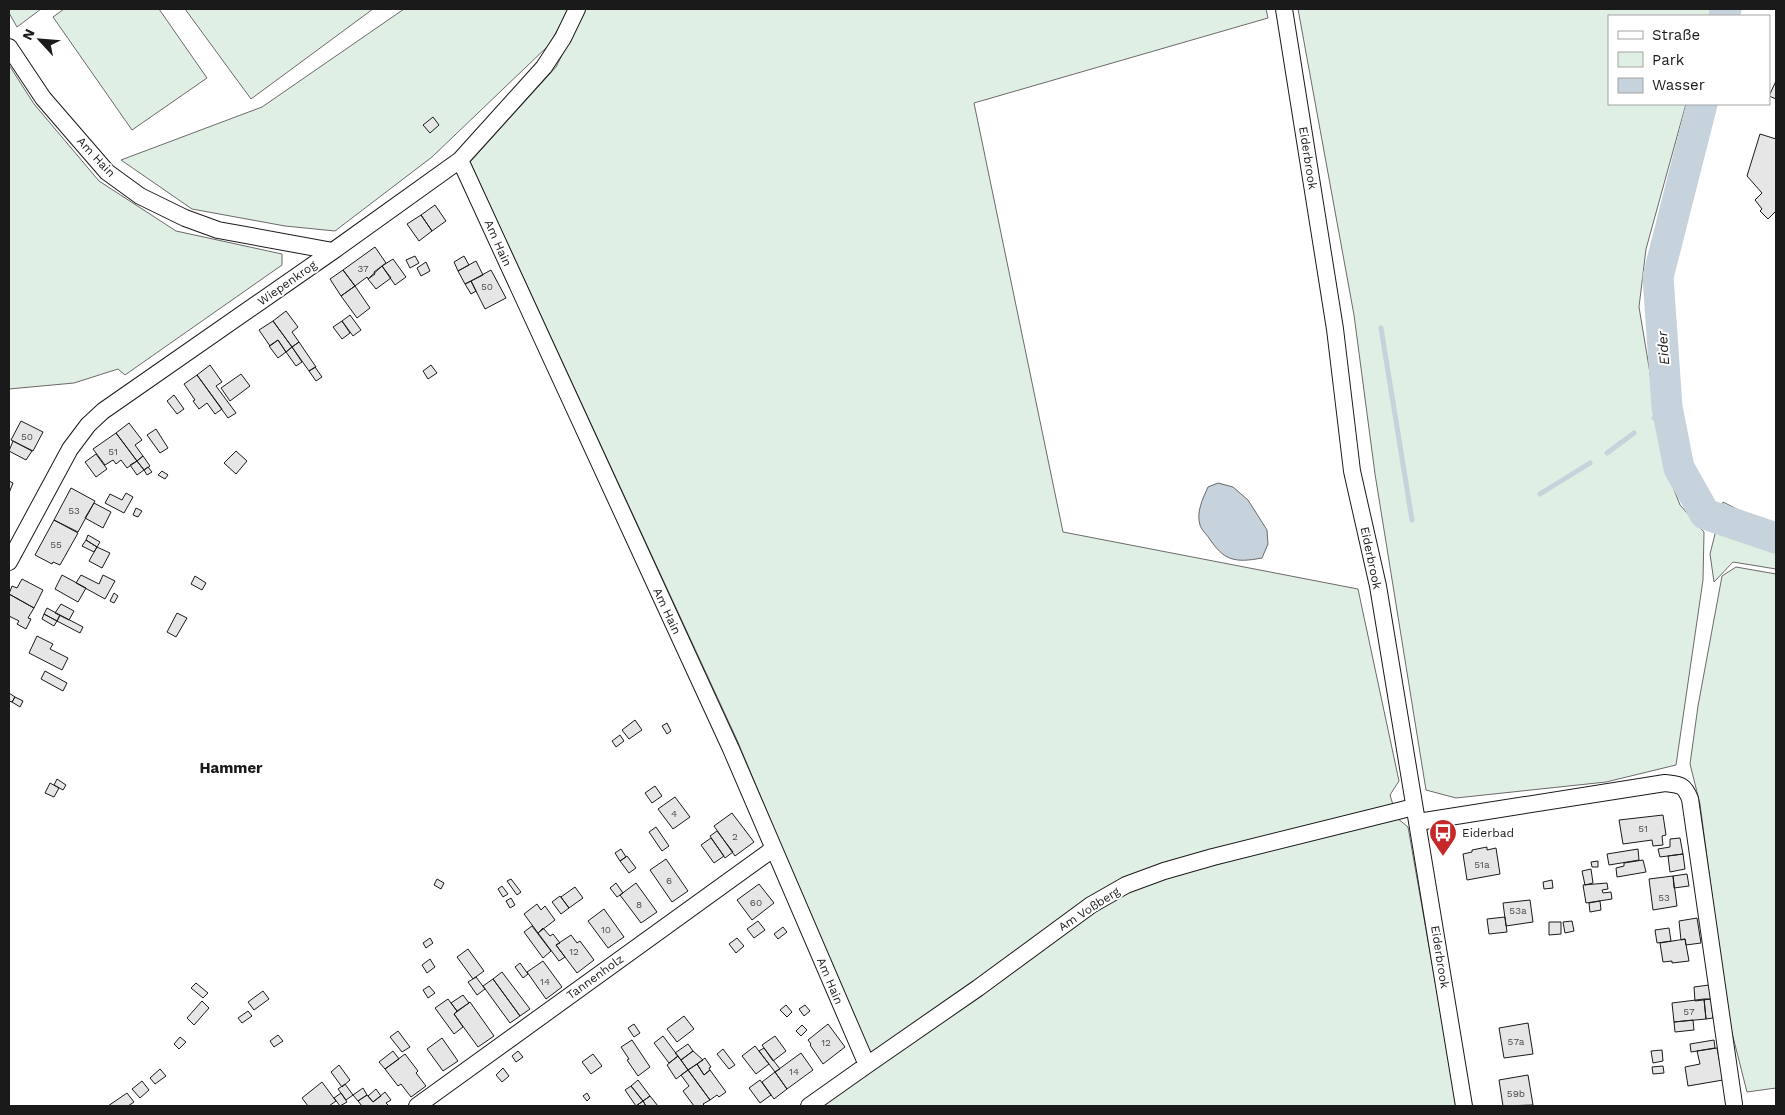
<svg xmlns="http://www.w3.org/2000/svg" width="1785" height="1115" font-family="'Work Sans',sans-serif">
	<style>
		.green { fill: #e0efe3; stroke: #6a6a6a }
		.water { fill: #c6d2dc; stroke: #6a6a6a }
		.lines { fill: none; stroke-linecap: round; stroke-linejoin: round }
		.stream { stroke: #c6d2dc; stroke-width: 5 }
		.river { stroke: #c6d2dc; stroke-width: 31 }
		.building { fill: #e6e6e6; stroke: #1a1a1a }
		.street-casing { stroke: #1a1a1a; stroke-width: 18 }
		.street { stroke: #fff; stroke-width: 16 }
		.labels { text-anchor: middle; dominant-baseline: central; stroke-width: 4; stroke-linejoin: round; paint-order: stroke }
		.number-label { font-size: 10px; fill: #4d4d4d }
		.street-label { font-size: 12px; fill: #1a1a1a; stroke: #fff }
		.poi-label { font-size: 12px; fill: #1a1a1a; stroke: #fff; text-anchor: start }
		.water-label { font-size: 14px; font-style: italic; fill: #1a1a1a; stroke: #fff }
		.quarter-label { font-size: 15px; font-weight: bold; fill: #1a1a1a; stroke: #fff }
	</style>
	<rect width="100%" height="100%" fill="#fff"/>
	<path class="green" d="M9 9H41L17 27 9 13Z
		M64 9H159L207 78 132 130 53 17Z
		M185 9H373L251 99Z
		M404 9H570L548 46 432 157 335 231 285 226 192 209 121 160 262 107Z
		M585 9H1266L1268 18 974 103 1063 532 1358 589 1399 781 1390 795 1397 818 1408 827 1457 1106H823L874 1068 737 740 470 162 556 67Z
		M1298 9H1712L1710 16H1609V104H1686L1646 249 1639 307 1666 469 1680 505 1704 532 1703 580 1676 765 1606 782 1456 798 1426 790 1375 474 1354 315Z
		M9 65 34 104 99 181 176 231 282 254V265L125 375 118 369 74 383 9 389Z
		M1723 502 1776 529V569L1733 562 1714 582 1710 554Z
		M1736 567 1776 574V1088L1747 1092 1728 1017 1700 804 1690 764 1698 706 1722 576Z"/>
	<path class="water" d="M1218 483 1233 487 1248 500 1267 530 1268 544 1262 558C1235 563 1224 561 1209 538 1206 534 1201 529 1200 525 1196 512 1203 498 1208 487Z"/>
	<g class="lines">
		<path class="stream" d="M1381 328 1412 520
			M1654 418 1667 407
			M1607 453 1634 433
			M1540 494 1590 463"/>
		<path class="river" d="M1724 16 1726 9
			M1702 104 1658 277 1667 407 1679 468 1705 514 1776 538"/>
	</g>
	<path class="building" d="M1776 81V99L1769 96Z
		M433 117 439 125 430 133 423 125Z
		M1760 134 1776 139V211L1768 219 1760 211 1762 209 1755 200 1762 193 1747 176Z
		M435 205 446 221 432 231 421 215Z
		M421 215 432 231 419 241 407 224Z
		M375 247 386 263 374 272 375 274 368 279 367 277 355 286 343 270Z
		M415 256 419 263 410 268 406 260Z
		M464 256 469 265 458 271 454 262Z
		M393 259 406 277 395 285 382 266Z
		M476 261 483 275 465 284 458 271Z
		M426 262 430 271 421 276 417 268Z
		M382 266 391 278 376 289 368 279Z
		M343 270 355 286 341 296 330 279Z
		M491 270 506 298 485 309 471 281Z
		M471 281 476 291 471 294 465 284Z
		M355 286 370 308 357 318 341 296Z
		M286 311 298 327 292 332 299 342 292 347 273 321Z
		M350 315 361 330 353 336 342 321Z
		M273 321 292 347 286 352 278 340 270 346 259 330Z
		M342 321 350 333 342 339 333 327Z
		M278 340 286 352 278 358 269 346Z
		M299 342 316 367 309 371 292 347Z
		M292 347 302 362 296 366 286 352Z
		M210 365 222 382 216 386 236 413 228 418 197 375Z
		M431 365 437 373 428 379 423 371Z
		M315 367 322 377 316 381 309 371Z
		M241 374 250 386 230 401 221 388Z
		M197 375 222 409 215 414 207 403 199 409 193 401 195 400 184 384Z
		M174 395 184 409 177 414 167 401Z
		M21 421 43 432 33 451 11 440Z
		M129 423 142 440 135 445 143 456 137 461 116 433Z
		M156 429 168 448 160 453 147 435Z
		M116 433 137 461 127 468 121 460 116 464 113 460 105 465 93 449Z
		M13 441 32 451 26 460 9 451Z
		M236 451 247 461 236 474 224 463Z
		M96 454 107 469 96 477 85 462Z
		M143 456 150 466 144 470 137 461Z
		M137 461 144 470 137 475 130 465Z
		M148 467 152 472 147 475 144 470Z
		M162 471 168 475 165 479 158 475Z
		M9 481 13 483 9 493Z
		M71 488 95 501 78 532 54 520Z
		M126 493 133 497 124 513 105 503 110 494 122 500Z
		M94 503 111 512 103 528 85 518Z
		M136 508 142 511 138 517 133 515Z
		M54 520 78 533 60 565 53 562 52 564 35 555Z
		M88 535 100 542 97 547 86 540Z
		M86 540 97 547 94 552 82 546Z
		M97 547 110 553 102 568 89 561Z
		M62 575 86 588 78 602 55 589Z
		M81 575 99 584 103 575 115 581 105 599 76 583Z
		M195 576 206 583 202 590 191 584Z
		M22 579 43 590 34 608 9 594 12 586 17 588Z
		M114 593 118 596 114 603 110 601Z
		M9 594 34 608 28 618 31 619 26 629 17 624 19 621 9 616Z
		M61 604 74 611 69 620 55 613Z
		M47 608 60 615 57 621 44 614Z
		M177 613 187 618 176 637 167 632Z
		M44 614 57 621 54 626 42 619Z
		M60 615 83 627 80 633 57 621Z
		M37 636 53 644 50 649 68 658 62 670 29 653Z
		M45 671 67 683 63 691 41 679Z
		M9 693 15 697 12 702 9 701Z
		M15 697 23 701 20 707 12 702Z
		M635 720 642 730 629 739 622 730Z
		M667 723 671 731 667 734 662 726Z
		M620 735 624 741 616 747 612 741Z
		M57 779 66 785 63 790 54 785Z
		M50 783 59 788 54 797 45 793Z
		M655 786 662 796 652 803 645 793Z
		M675 797 690 817 673 829 658 809Z
		M732 813 754 842 735 856 714 826Z
		M1663 815 1666 835 1662 836 1663 845 1653 846 1652 840 1623 844 1619 820Z
		M656 827 669 846 662 851 649 832Z
		M717 831 733 852 725 858 710 836Z
		M711 838 724 856 714 863 701 845Z
		M1680 838 1683 854 1660 857 1658 849 1670 847V839Z
		M1487 847V850L1496 848 1500 874 1467 880 1463 854 1472 852V850Z
		M621 849 626 857 620 861 615 853Z
		M1638 849 1639 860 1609 865 1607 854Z
		M1683 854 1685 869 1670 872 1668 856Z
		M627 856 636 868 629 873 620 861Z
		M666 859 688 891 672 902 650 870Z
		M1643 860 1646 872 1617 877 1616 868 1624 866V863Z
		M1598 861V867H1592L1591 862Z
		M1591 869 1593 883 1585 885 1582 871Z
		M1687 874 1689 886 1674 888 1673 876Z
		M1673 876 1677 906 1653 910 1649 879Z
		M437 879 444 883 441 889 434 885Z
		M511 879 521 892 517 895 507 881Z
		M1552 880 1553 888 1544 889 1543 882Z
		M616 883 623 893 617 897 610 888Z
		M636 883 657 912 641 923 620 895Z
		M1607 883 1608 889 1602 890 1603 893 1611 892 1612 899 1586 903 1583 885Z
		M759 884 774 903 752 920 737 900Z
		M502 886 508 894 503 897 498 889Z
		M575 887 583 898 569 908 561 897Z
		M560 896 569 908 561 914 552 902Z
		M511 898 515 905 510 908 506 901Z
		M1530 900 1533 922 1506 926 1503 903Z
		M1600 901 1601 910 1590 912 1589 903Z
		M537 904 541 910 545 906 555 920 538 933 524 914Z
		M604 909 624 937 608 948 588 921Z
		M1505 917 1507 932 1489 934 1487 919Z
		M1697 918 1701 943 1686 945 1685 939 1681 940 1679 921Z
		M758 921 765 930 754 938 747 929Z
		M1572 921 1574 931 1565 933 1563 922Z
		M1549 922H1561V934L1549 935Z
		M532 926 551 951 543 958 524 932Z
		M783 927 787 932 778 939 774 934Z
		M543 928 550 936 553 934 560 943 556 945 565 957 559 961 538 933Z
		M1669 928 1671 941 1657 943 1655 930Z
		M571 935 577 943 580 941 594 960 577 973 556 945Z
		M430 938 433 943 426 948 423 943Z
		M737 938 744 946 736 953 729 944Z
		M1685 939 1689 961 1672 963V961L1663 962 1660 943Z
		M468 949 484 971 473 979 457 957Z
		M430 959 435 967 427 973 422 965Z
		M543 961 562 987 546 999 527 972Z
		M520 963 528 974 523 978 515 967Z
		M502 972 530 1009 520 1016 493 979Z
		M476 977 485 989 477 995 468 982Z
		M493 979 520 1016 510 1023 483 986Z
		M196 983 208 993 203 998 191 988Z
		M1709 985 1711 999 1695 1001 1694 987Z
		M429 986 435 993 428 998 423 990Z
		M263 991 269 999 254 1010 248 1002Z
		M463 995 469 1003 457 1011 451 1003Z
		M448 999 457 1011 454 1014 463 1027 454 1034 435 1008Z
		M1704 999H1711L1713 1018 1706 1019Z
		M1704 999 1706 1019 1674 1022 1672 1003Z
		M202 1001 209 1008 194 1025 187 1018Z
		M470 1002 494 1036 478 1047 454 1014Z
		M786 1005 792 1012 787 1017 780 1010Z
		M805 1005 810 1011 804 1016 799 1009Z
		M248 1011 252 1016 242 1023 238 1018Z
		M684 1016 694 1029 677 1042 667 1029Z
		M1693 1020 1694 1030 1675 1032 1674 1022Z
		M1528 1023 1533 1054 1504 1058 1499 1028Z
		M634 1024 640 1033 634 1037 628 1028Z
		M828 1024 845 1047 823 1064 810 1045 811 1044 808 1040Z
		M802 1025 807 1030 801 1036 796 1031Z
		M398 1031 410 1047 402 1052 390 1037Z
		M278 1035 283 1041 274 1047 270 1041Z
		M663 1036 678 1056 669 1063 654 1043Z
		M775 1036 786 1051 773 1061 762 1045Z
		M180 1037 186 1042 179 1049 174 1044Z
		M442 1038 458 1061 443 1071 427 1049Z
		M632 1040 650 1067 638 1076 627 1060 629 1059 621 1047Z
		M1714 1040 1715 1048 1691 1052 1690 1044Z
		M688 1044 693 1051 681 1060 675 1053Z
		M755 1046 769 1064 756 1074 742 1056Z
		M764 1048 780 1069 775 1072 759 1051Z
		M1717 1048 1723 1080 1688 1086 1685 1067 1700 1064 1697 1051Z
		M723 1049 735 1065 729 1069 717 1054Z
		M1662 1050 1663 1061 1653 1063 1651 1051Z
		M393 1051 399 1059 385 1069 379 1062Z
		M518 1051 523 1057 516 1062 512 1056Z
		M693 1051 703 1060 688 1070 681 1060Z
		M801 1053 813 1070 787 1089 775 1072Z
		M405 1054 418 1071 416 1073 426 1086 411 1097 401 1084 398 1086 385 1069Z
		M593 1054 602 1066 591 1074 582 1062Z
		M678 1056 688 1070 676 1079 667 1065Z
		M705 1058 711 1067 709 1068 710 1070 704 1075 697 1064Z
		M697 1064 704 1075 710 1070 726 1092 719 1097 717 1095 710 1100 688 1070Z
		M339 1065 350 1080 342 1087 331 1072Z
		M1663 1066 1664 1073 1653 1074 1652 1067Z
		M503 1068 509 1076 502 1082 496 1075Z
		M160 1069 166 1076 155 1084 150 1078Z
		M688 1070 710 1100 703 1104 705 1106H694L683 1091 689 1086 681 1075Z
		M775 1072 787 1089 774 1099 762 1082Z
		M1528 1075 1533 1105 1503 1106 1499 1080Z
		M638 1080 650 1096 643 1101 631 1086Z
		M760 1080 771 1095 760 1103 749 1088Z
		M142 1081 149 1090 140 1098 132 1089Z
		M322 1082 336 1101 329 1106H308L302 1098Z
		M345 1084 353 1095 346 1100 338 1089Z
		M631 1086 643 1101 636 1106 625 1090Z
		M363 1088 367 1095 358 1101 353 1095Z
		M376 1089 381 1096 373 1102 368 1096Z
		M385 1092 391 1100 386 1103 389 1106H362L358 1101 367 1095 373 1102Z
		M127 1093 134 1102 128 1106H108Z
		M341 1093 347 1102 340 1106 334 1098Z
		M587 1093 590 1098 587 1101 583 1096Z
		M650 1096 658 1106H646L643 1101Z
		M643 1101 646 1106H636Z"/>
	<g class="lines">
		<defs>
			<path id="street" d="M1284 9 1335 329 1352 471 1378 586 1464 1106
				M9 47 43 98 107 172 140 196 185 218 218 230 333 251
				M460 160 731 749 867 1065
				M9 562 70 449 88 425 103 411 333 251 460 160 544 67 563 38 577 9
				M1418 822 1665 783C1680 785 1684 784 1690 799L1734 1104
				M417 1106 773 849
				M809 1106 867 1065 978 988 1091 905 1126 885 1164 871 1213 857 1414 807"/>
		</defs>
		<use href="#street" class="street-casing"/>
		<use href="#street" class="street"/>
	</g>
	<defs>
		<symbol id="bus-pin" viewBox="-11 -11 22 30"><path d="M0 17L-7.5 6A9.5 9.5 0 1 1 7.5 6Z" fill="#c62828" stroke="#fff"/><path d="M-5-6H5V4H4V6H2V4H-2V6H-4V4H-5ZM-3.5-4V0h7V-4ZM-3.5 1.2v1.5H-2V1.2ZM2 1.2v1.5H3.5V1.2Z" fill="#fff"/></symbol>
	</defs>
	<g fill-rule="evenodd">
		<use href="#bus-pin" x="1427" y="817" width="32" height="43"/>
	</g>
	<g class="labels">
		<g class="number-label">
			<text x="363" y="268">37</text>
			<text x="487" y="286">50</text>
			<text x="27" y="436">50</text>
			<text x="113" y="451">51</text>
			<text x="74" y="510">53</text>
			<text x="56" y="544">55</text>
			<text x="674" y="813">4</text>
			<text x="1643" y="828">51</text>
			<text x="735" y="836">2</text>
			<text x="1482" y="864">51a</text>
			<text x="669" y="880">6</text>
			<text x="1664" y="897">53</text>
			<text x="756" y="902">60</text>
			<text x="639" y="904">8</text>
			<text x="1518" y="910">53a</text>
			<text x="606" y="929">10</text>
			<text x="574" y="951">12</text>
			<text x="545" y="981">14</text>
			<text x="1689" y="1011">57</text>
			<text x="1516" y="1041">57a</text>
			<text x="826" y="1042">12</text>
			<text x="794" y="1071">14</text>
			<text x="1516" y="1093">59b</text>
		</g>
		<g class="street-label">
			<text transform="translate(96 157) rotate(47)">Am Hain</text>
			<text transform="translate(1308 158) rotate(81)">Eiderbrook</text>
			<text transform="translate(498 243) rotate(66)">Am Hain</text>
			<text transform="translate(287 283) rotate(-35)">Wiepenkrog</text>
			<text transform="translate(1371 558) rotate(78)">Eiderbrook</text>
			<text transform="translate(667 611) rotate(65)">Am Hain</text>
			<text transform="translate(1089 909) rotate(-33)">Am Voßberg</text>
			<text transform="translate(1440 957) rotate(81)">Eiderbrook</text>
			<text transform="translate(595 977) rotate(-36)">Tannenholz</text>
			<text transform="translate(830 981) rotate(67)">Am Hain</text>
		</g>
		<g class="poi-label">
			<text x="1462" y="833">Eiderbad</text>
		</g>
		<g class="water-label">
			<text transform="translate(1663 348) rotate(-94)">Eider</text>
		</g>
		<g class="quarter-label">
			<text x="231" y="768">Hammer</text>
		</g>
	</g>
	<rect width="1785" height="1115" fill="none" stroke="#1a1a1a" stroke-width="20"/>
	<rect x="1608" y="15" width="162" height="90" fill="#ffffff" stroke="#a3a3a3"/>
	<rect x="1618" y="31" width="25" height="8" fill="#ffffff" stroke="#a3a3a3"/>
	<text x="1652" y="40" font-size="15" fill="#1a1a1a">Straße</text>
	<rect x="1618" y="52" width="25" height="15" fill="#e0efe3" stroke="#a3a3a3"/>
	<text x="1652" y="65" font-size="15" fill="#1a1a1a">Park</text>
	<rect x="1618" y="78" width="25" height="15" fill="#c6d2dc" stroke="#a3a3a3"/>
	<text x="1652" y="90" font-size="15" fill="#1a1a1a">Wasser</text>
	<g transform="translate(40 40) rotate(296)" stroke="#ffffff" stroke-width="4" paint-order="stroke">
	<path d="M0-4L9 19L0 12L-9 19Z" fill="#1a1a1a"/>
	<text y="-8" font-size="14" font-weight="bold" text-anchor="middle" fill="#1a1a1a">N</text>
	</g>
</svg>
